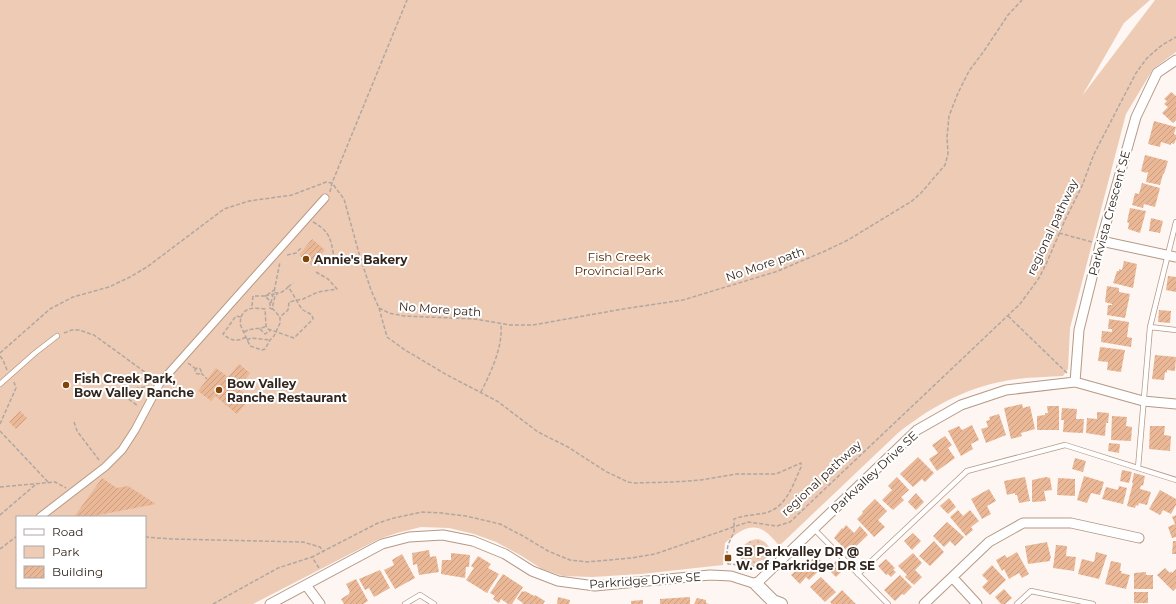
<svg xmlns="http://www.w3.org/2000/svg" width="1176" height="604" font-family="Montserrat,sans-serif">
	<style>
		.grass { fill: url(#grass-dots) }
		.green { fill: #eecbb4; fill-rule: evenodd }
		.building { fill: url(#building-hatch) }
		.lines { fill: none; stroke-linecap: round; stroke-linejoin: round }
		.service-casing { stroke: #b79985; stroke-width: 6 }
		.pedestrian-casing { stroke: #b79985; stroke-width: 9 }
		.minor-casing { stroke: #b79985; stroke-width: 11 }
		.tertiary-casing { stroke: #b79985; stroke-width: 14 }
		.path { stroke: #b0a7a2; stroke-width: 1.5; stroke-dasharray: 4 2; stroke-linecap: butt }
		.service { stroke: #fff; stroke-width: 4.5 }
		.pedestrian { stroke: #fff; stroke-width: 7 }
		.minor { stroke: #fff; stroke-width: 9 }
		.tertiary { stroke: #fff; stroke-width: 12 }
		.poi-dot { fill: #834409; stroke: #fff; stroke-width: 1.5 }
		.labels { text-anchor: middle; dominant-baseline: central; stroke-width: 4; stroke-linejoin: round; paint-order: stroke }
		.street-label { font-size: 12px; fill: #32261e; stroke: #fff }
		.park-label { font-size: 12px; fill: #552700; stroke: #fff }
		.poi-label { font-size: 12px; font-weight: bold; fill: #32261e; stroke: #fff; text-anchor: start }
	</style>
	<defs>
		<pattern id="grass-dots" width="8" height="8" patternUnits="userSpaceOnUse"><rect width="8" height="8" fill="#eecbb4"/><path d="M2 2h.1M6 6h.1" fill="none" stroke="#cdae9a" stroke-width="1.8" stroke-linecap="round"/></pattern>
		<pattern id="building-hatch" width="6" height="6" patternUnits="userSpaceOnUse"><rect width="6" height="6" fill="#eab896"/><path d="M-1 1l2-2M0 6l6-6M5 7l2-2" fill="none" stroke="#c99e81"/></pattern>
	</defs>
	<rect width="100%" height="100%" fill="#fdf6f2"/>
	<path class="grass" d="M757 539C765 540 770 546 771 554L764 561 762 560 753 565 741 564C740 550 741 542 757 539Z"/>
	<path class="green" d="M0 0H1150L1124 23 1082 96 1155 0H1176V52L1153 69 1126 114 1070 328 1068 369 1063 376C1048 377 1032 377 1017 379 971 385 933 405 898 433L779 546C760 520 747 524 725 543L723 565 641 574 592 577 563 576 542 569 520 555 496 542 474 534 449 528 421 527 397 533 379 539 253 604H0ZM17 517H145V587H17Z"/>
	<path class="building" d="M1171 92 1176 96V120L1173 123 1162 113 1168 107 1164 104 1167 101 1164 99Z
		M1154 121 1176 127 1174 134 1176 135V139L1174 144 1171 143V145L1161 142 1160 147 1148 144Z
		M1145 155 1168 161 1164 174H1163L1160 185 1146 182 1148 172H1147L1146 173 1141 171Z
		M1142 183 1160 188 1155 207 1144 204 1143 208 1132 205 1135 193 1139 194Z
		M1130 208 1146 211 1140 233 1128 229 1129 223 1127 222Z
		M1151 218 1163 221 1160 233 1149 231Z
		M312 239 325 250 312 265 299 255Z
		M1124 261 1137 264 1133 288 1113 283 1117 271H1119V269L1122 270Z
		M1168 276 1176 277V292L1166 290Z
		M1107 286 1119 288V292L1130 294 1125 318 1107 315 1108 305H1112V304L1105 302Z
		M1159 310 1171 311 1170 323 1158 322Z
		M1109 319 1129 322 1127 337 1132 338 1131 347 1101 342 1102 331 1112 332V329H1108Z
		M1100 347 1125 350 1121 372 1107 370 1108 362 1098 361Z
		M1155 355 1176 357 1175 371 1167 370V373L1165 372 1164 380 1152 379Z
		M239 364 250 373 238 388 250 398 237 414 215 396 211 401 198 391 216 368 228 377Z
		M1022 404 1023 408 1030 406 1035 429 1021 433 1022 436 1011 439 1004 408Z
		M1047 406H1059V430H1037V416L1045 415V413H1048Z
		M1062 408 1077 409 1076 419H1084L1083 433 1063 432 1064 420H1061Z
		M20 411 27 418 16 429 9 422Z
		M1097 412 1109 413 1108 423H1106L1105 436 1086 433 1087 418 1097 419Z
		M999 414 1006 435 986 443 981 429 988 427 986 421 990 420 989 417Z
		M1112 416 1127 417 1126 426 1132 427 1131 441 1111 440Z
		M972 425 979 440 971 444 973 449 961 456 948 431 959 426 962 430Z
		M1150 426H1165L1164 435 1171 436 1170 451 1149 449Z
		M945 436 952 445 948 448 955 458 937 471 929 459 938 453 932 445Z
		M1109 443 1120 444 1119 453 1108 451Z
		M918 457 934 473 925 482 922 479 913 487 900 474Z
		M1075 458 1086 461 1083 472 1072 469Z
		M1122 470 1132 472 1129 483 1120 481Z
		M1134 473 1145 476 1143 486 1141 485 1140 489 1151 492 1147 505 1139 503 1138 506 1136 505 1135 508 1127 506 1133 483H1132Z
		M1084 476 1104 482 1100 495 1091 493 1087 503 1077 500Z
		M897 477 909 490 901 497 904 500 893 510 882 500 892 490 888 486Z
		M1025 477 1030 501 1019 503 1017 495H1015V493L1007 495 1004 481Z
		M1046 477 1050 478 1052 490 1044 491 1046 501 1032 502V480Z
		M102 478 117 488 128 486 156 504 88 517H74Z
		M1058 478 1075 479V496L1057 495Z
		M1119 486 1127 488 1123 504 1102 499 1106 487 1118 490Z
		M989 489 996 501 987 506 991 514 982 519 971 499Z
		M1160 490 1176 499V505L1171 514 1163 510 1160 515 1149 509Z
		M916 493 924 502 916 510 908 502Z
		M949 498 956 507 948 514 940 506Z
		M875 499 887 511 878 520 885 527 874 537 857 519 863 513 862 512Z
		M958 510 963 516 970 510 979 521 971 527 973 530 966 536 950 517Z
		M1176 515V537L1172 538 1168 527 1175 524 1172 517Z
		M947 522 964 537 955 546 950 541 944 547 933 536Z
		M846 525 854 533 860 526 868 535 849 553 834 538 842 528 843 529Z
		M913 533 921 541 912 550 904 541Z
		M934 541 944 552 930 566 919 556Z
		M1173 541H1176V554H1172Z
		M1047 542 1051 558H1050V561L1028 564 1025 546Z
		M1056 545 1067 546 1066 556 1076 557 1074 571 1053 568Z
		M429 550 430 557 436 556 439 572 419 575 417 564 413 565 412 553Z
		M1017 552 1029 574 1022 578 1019 573 1009 579 1004 569 1002 571 996 560 1005 555 1007 558Z
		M1096 552 1107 555 1099 579 1078 574 1082 559 1094 562Z
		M451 553 470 555 469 567H466L465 578 441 574 442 560H451Z
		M913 553 922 563 915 570 922 577 914 585 905 577 907 575 898 566Z
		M402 554 415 578 395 589 384 570 394 565 392 560Z
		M478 556 491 564 488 568 499 574 487 593 466 580 474 568 471 566Z
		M816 556 825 565 809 580 806 577 800 584 791 575 809 558 811 560Z
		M886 559 895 568 893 570 896 572 891 577 888 574 886 575 878 566Z
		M836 561 844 569 836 577 828 569Z
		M1111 561 1121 563 1120 571H1122L1121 573 1130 575 1126 589 1105 584Z
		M992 565 1006 580 990 595 982 587 988 581 982 575Z
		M1165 568 1170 573 1171 571 1172 573 1176 569V588L1173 591 1157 575Z
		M380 570 390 588 374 597 369 588 365 590 359 579Z
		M1146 572V575H1153V589H1134V573Z
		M503 574 523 587 512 604H508L501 599 499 603 493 599 495 596 490 593Z
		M900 575 912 587 904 595 902 594 895 601 884 590Z
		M821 577 836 592 825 602 810 587Z
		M356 579 368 601 363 604H344L341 599 349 594V593L350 592 346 584Z
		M1004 589 1012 598 1005 604H1001L995 597Z
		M842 590 856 604H832L830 602Z
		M522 591 524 592 525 591 534 596 535 595 545 601 543 604H522L523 603 517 599Z
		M1134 592H1148V603H1134Z
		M558 597 570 600 569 604H557Z
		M690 597V604H660V599Z
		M697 598 706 600V603L709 604H694Z
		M643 600V604H631V601Z"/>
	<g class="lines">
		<defs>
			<path id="service" d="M1150 327 1176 330
				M0 384 35 353 57 336
				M1138 468 1150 327 1176 222
				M814 529 888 604
				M858 574 967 471 1065 445 1176 480
				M405 604 420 595 434 604
				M1017 604 1031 591 1093 604"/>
			<path id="pedestrian" d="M40 517 105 467 122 450 135 430 160 383 325 198"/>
			<path id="minor" d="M1101 241 1176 257
				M1075 382 1079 330 1101 241 1136 117 1157 73 1176 60
				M953 578 977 604
				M306 585 320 604
				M270 604 382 544 409 537 443 535 473 541 505 554 532 571 558 581 595 586 710 575 731 576 756 584 917 430 961 405 1006 390 1075 382 1143 401 1176 404
				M924 604 989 542 1023 523H1071L1139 538"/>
			<path id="tertiary" d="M756 584 773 601 781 604"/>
		</defs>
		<use href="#service" class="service-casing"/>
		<use href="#pedestrian" class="pedestrian-casing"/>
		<use href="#minor" class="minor-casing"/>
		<use href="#tertiary" class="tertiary-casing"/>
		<path class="path" d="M330 192 332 183 407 0
			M313 222C330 231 331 240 334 257
			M1059 233 1092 242
			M287 255 296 253 302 247
			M288 287 293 283
			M267 295 274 290 271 303
			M265 296 278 293 275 296 272 309 268 307
			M252 306 253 296H265L270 301V306
			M272 308 280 317
			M379 308 389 313 404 316 475 319 510 325H533L623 309 683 300 778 271 825 251 848 240 912 201 921 193 945 165 948 154 947 137 949 116 958 93 969 71 984 51 1008 15 1022 0
			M1008 316 1067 373
			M241 317C246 306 255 308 265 309L266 326 268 329 294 338 313 319 312 315C309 313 306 312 303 310 299 306 293 293 288 287 284 291 280 295 274 292L280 262
			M260 329 265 334 271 330
			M244 332C252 327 261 330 266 326
			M64 333 72 330H79L94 335 153 378
			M246 337C237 342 231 341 223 334L236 316 241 317 240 324 250 346 262 350 265 349 270 340 274 336 280 323V317L288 310 289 302 303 299 318 292 337 289 328 279 316 272
			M247 340 251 338 270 340
			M0 353 50 309 73 297 109 287 130 277 147 267 224 209 249 201 292 195 321 184 326 182 332 183 344 199 360 257 371 290 379 308 387 337 405 350 447 375 497 401 538 432 568 447 605 471 628 482 634 483 674 482 701 480 736 474H776L801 463V467C793 485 786 508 765 513 755 515 744 515 734 519V532L728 545 727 551 728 564C741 564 751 571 763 562
			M0 356 3 360 7 370
			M188 363 196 369
			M195 371a3 3 0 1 1 6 0a3 3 0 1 1-6 0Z
			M201 373 207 379
			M106 392 111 390 119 392 149 386
			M119 392 138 406
			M481 392C491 372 503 347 501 324
			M74 422 77 431 99 460
			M0 424 16 388 14 382
			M0 431 49 483
			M0 487 55 482 66 488
			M0 515 35 485
			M145 537 172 539 303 542 320 547 324 552
			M0 549 17 536
			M319 568 312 557 378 523 394 518 422 512 442 513 466 516 500 524 523 536 548 551 570 560 587 562 631 558 655 554 748 522 777 526 790 522 1020 304 1039 278 1047 262 1065 220 1082 186 1094 154 1136 73 1147 58 1162 45 1176 37
			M213 604 278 568 312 557"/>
		<use href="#service" class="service"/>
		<use href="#pedestrian" class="pedestrian"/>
		<use href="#minor" class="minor"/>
		<use href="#tertiary" class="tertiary"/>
	</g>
	<g class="poi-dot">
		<circle cx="306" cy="259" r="4"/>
		<circle cx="66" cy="385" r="4"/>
		<circle cx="219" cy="390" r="4"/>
		<rect x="724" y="554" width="8" height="8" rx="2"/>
	</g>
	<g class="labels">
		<g class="street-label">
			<text transform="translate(1109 213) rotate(-75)">Parkvista Crescent SE</text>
			<text transform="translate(1052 227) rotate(-65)">regional pathway</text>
			<text transform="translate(765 264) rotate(-19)">No More path</text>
			<text transform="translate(440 309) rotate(4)">No More path</text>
			<text transform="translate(874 472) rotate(-43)">Parkvalley Drive SE</text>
			<text transform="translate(821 478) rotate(-43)">regional pathway</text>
			<text transform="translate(645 580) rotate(-4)">Parkridge Drive SE</text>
		</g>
		<g class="park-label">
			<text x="619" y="256">Fish Creek<tspan x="619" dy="14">Provincial Park</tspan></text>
		</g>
		<g class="poi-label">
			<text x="314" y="259">Annie's Bakery</text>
			<text x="74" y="378">Fish Creek Park,<tspan x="74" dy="14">Bow Valley Ranche</tspan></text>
			<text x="227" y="383">Bow Valley<tspan x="227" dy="14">Ranche Restaurant</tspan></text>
			<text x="736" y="551">SB Parkvalley DR @<tspan x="736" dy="14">W. of Parkridge DR SE</tspan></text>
		</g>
	</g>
	<rect x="16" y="516" width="130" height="72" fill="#ffffff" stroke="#ada8a5"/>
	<rect x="24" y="529" width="20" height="6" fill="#ffffff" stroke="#ada8a5"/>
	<text x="52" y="536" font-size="12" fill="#32261e">Road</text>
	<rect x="24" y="546" width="20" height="12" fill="#eecbb4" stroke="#ada8a5"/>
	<text x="52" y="556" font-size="12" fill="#32261e">Park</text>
	<rect x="24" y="566" width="20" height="12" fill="url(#building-hatch)" stroke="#ada8a5"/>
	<text x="52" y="576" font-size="12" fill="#32261e">Building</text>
</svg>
